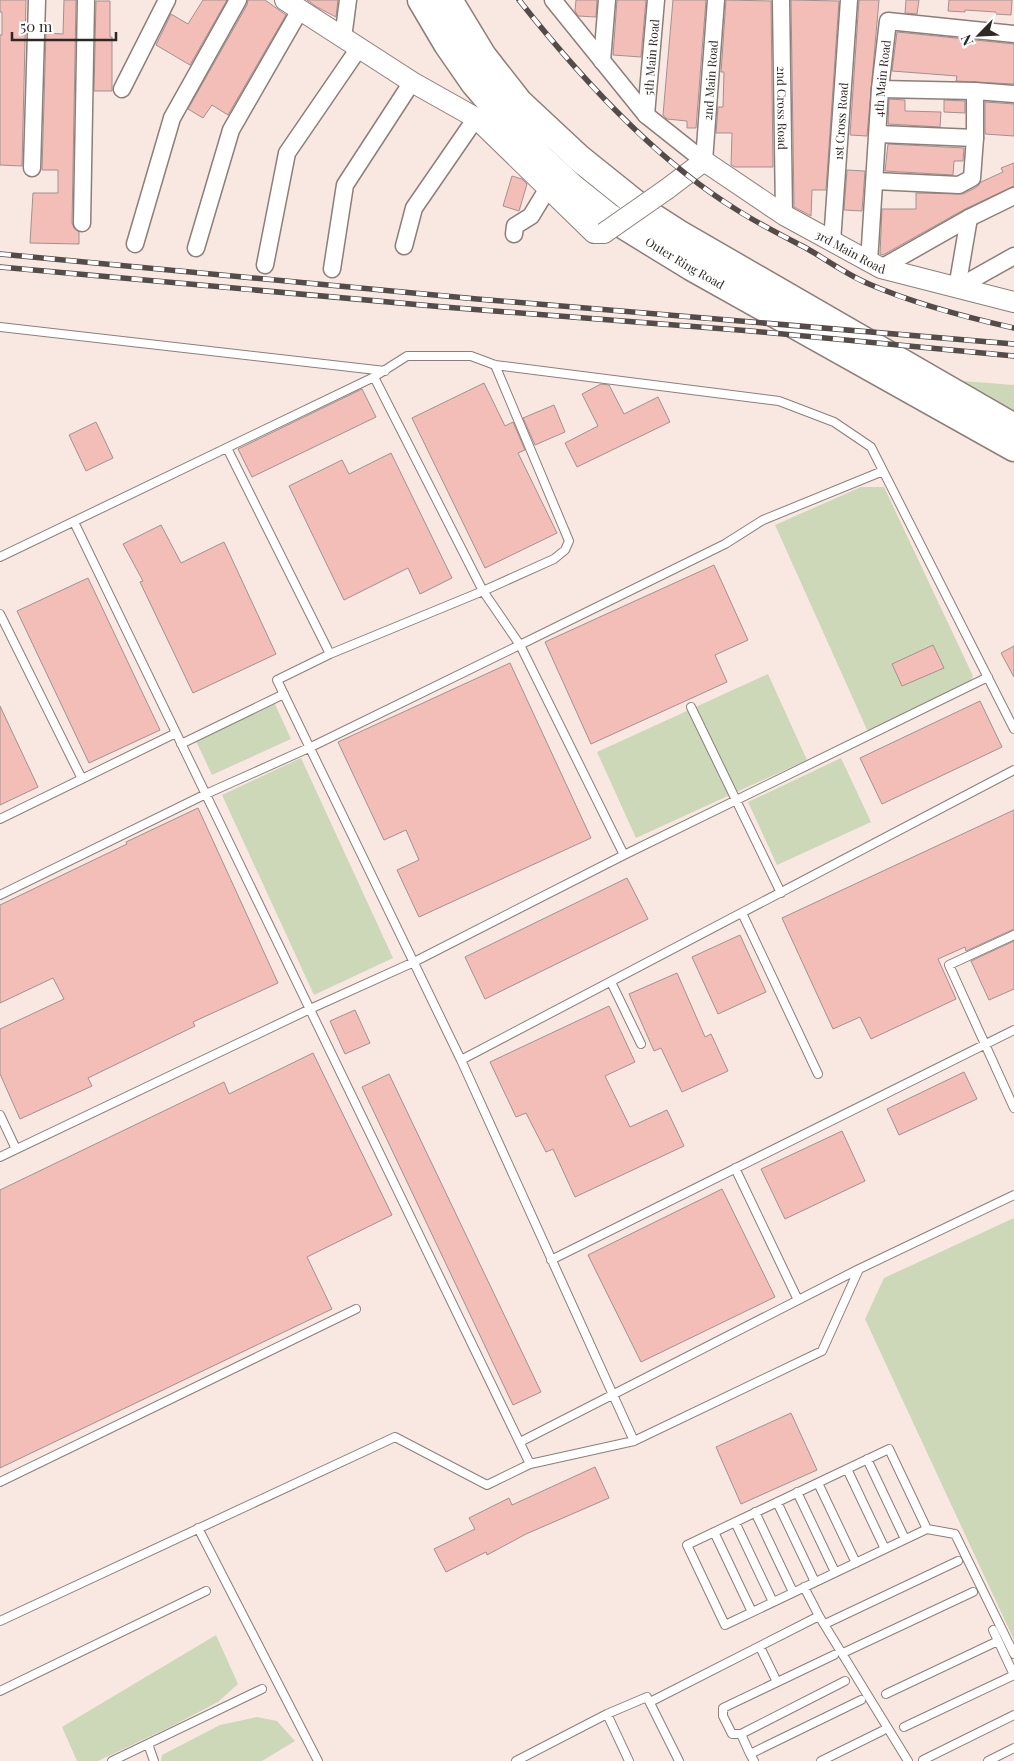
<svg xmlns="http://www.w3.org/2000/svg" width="1014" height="1761" font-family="'Playfair Display',serif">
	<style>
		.green { fill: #cdd8b9 }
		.building { fill: #f4beb8; stroke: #a2918f }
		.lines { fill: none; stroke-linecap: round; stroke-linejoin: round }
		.service-casing { stroke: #8c7e78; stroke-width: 10 }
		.minor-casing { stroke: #8c7e78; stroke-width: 19 }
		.tertiary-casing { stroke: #8c7e78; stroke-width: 22 }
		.trunk-casing { stroke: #8c7e78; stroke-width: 29 }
		.service { stroke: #fff; stroke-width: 8 }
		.minor { stroke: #fff; stroke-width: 16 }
		.tertiary { stroke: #fff; stroke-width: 20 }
		.trunk { stroke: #fff; stroke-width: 26 }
		.rail-casing { stroke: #544c48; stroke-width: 5.5 }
		.rail { stroke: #fff; stroke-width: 4; stroke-dasharray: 11; stroke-linecap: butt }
		.tertiary-bridge-casing { stroke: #8c7e78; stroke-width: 22; stroke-linecap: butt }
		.tertiary-bridge { stroke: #fff; stroke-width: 20 }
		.labels { text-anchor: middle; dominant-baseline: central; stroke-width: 4.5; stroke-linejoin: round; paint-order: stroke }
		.street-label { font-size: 12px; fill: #2e2825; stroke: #fff }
	</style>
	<rect width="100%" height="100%" fill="#f8e8e1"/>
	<path class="green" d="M963 381 1014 385V410Z
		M861 487H884L973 676 969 684 868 732 775 525Z
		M768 674 807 760 636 838 597 752Z
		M274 702 291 739 212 775 195 739Z
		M301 758 393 958 314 995 222 795Z
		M841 758 871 822 777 865 748 802Z
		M1014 1218V1640L865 1319 884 1278Z
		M216 1635 238 1684 218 1702 172 1726 98 1761H77L62 1727Z
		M257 1717 277 1721 295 1741 262 1761H161L162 1755 220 1725Z"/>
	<path class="building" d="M0 0H26L22 166 0 165V35H2V12H0Z
		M64 0H76L72 223 74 228 79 232V244L30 243 33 193H58V170H42L46 33 63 34Z
		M203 0H227L190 65 156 45 171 14 188 24Z
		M248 0H265L286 15 228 115 212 105 203 118 188 109 247 5Z
		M307 0H338L336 17 317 7Z
		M576 0H597L596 17 578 16 575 11Z
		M617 0H646L641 57 613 55Z
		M673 0H706L696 128H687V121L667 119 663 115Z
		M726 0 771 1 773 167H735L731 165 732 133H716L718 107H723L724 72H721Z
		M791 0 839 1 826 190H812L811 216 794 207Z
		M859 0H879L867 136 850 135Z
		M906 0H919L917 14 905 13Z
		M949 0H1012L1011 15 996 14V12L965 10V12L948 11Z
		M96 1H110V37H112V91H94Z
		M897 32 1014 44V84L956 81 957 76 892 71Z
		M889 99 905 100V111L941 112 940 127 888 124Z
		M944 100 965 101V113L944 112Z
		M985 102 1014 104V136L985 134Z
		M888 144 964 148 963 161H954L953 175 885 171Z
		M1014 163V186L965 209 883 255 880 254 882 209H916V193L963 194 977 187 981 182 1003 172 1001 168Z
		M847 170 865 171 862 211 844 210Z
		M512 176 522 179 527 184 519 211 503 206Z
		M484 383 505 426 513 422 525 450 518 453 557 533 485 568 412 418Z
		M601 384 609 385 624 414 658 397 670 422 577 467 565 443 598 426 582 394Z
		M362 389 376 417 252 477 238 449Z
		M554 405 565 432 535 445 523 418Z
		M96 422 113 458 86 471 69 435Z
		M391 453 452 578 420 594 408 568 344 600 289 486 342 460 349 474Z
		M161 525 181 563 224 542 276 654 193 693 140 582 143 581 123 544Z
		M714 565 748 640 715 655 727 682 591 744 545 642Z
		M88 578 160 730 89 763 17 611Z
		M933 645 944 668 902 686 892 664Z
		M1014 646V677L1001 653Z
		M510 663 591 838 419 917 397 870 419 860 406 830 384 840 338 742Z
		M980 701 1002 747 882 804 860 758Z
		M0 706 38 787 0 805Z
		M198 808 278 983 193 1022 195 1026 88 1078 92 1086 20 1119 0 1074V1029L64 999 53 978 0 1003V905L127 844 126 842Z
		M1014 810V929L966 951 965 947 938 959 956 999 871 1039 860 1017 833 1029 782 918Z
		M627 878 648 919 485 999 465 957Z
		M740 935 766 992 718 1014 692 957Z
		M1014 941V989L989 1000 971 961Z
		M677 973 705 1037 711 1034 728 1071 682 1092 661 1048 654 1051 629 994Z
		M609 1006 635 1062 605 1076 630 1127 667 1110 684 1146 575 1197 553 1149 546 1152 526 1113 516 1117 490 1062Z
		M355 1010 370 1043 345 1054 330 1021Z
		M313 1053 392 1215 307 1257 332 1309 0 1468V1190L224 1082 229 1094Z
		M964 1072 977 1099 899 1135 887 1109Z
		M389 1074 541 1392 513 1405 362 1087Z
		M842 1131 865 1181 785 1219 761 1169Z
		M722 1189 775 1297 641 1362 588 1255Z
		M791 1413 817 1470 741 1504 716 1447Z
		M595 1467 609 1498 526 1534 487 1555 486 1552 446 1572 434 1549 475 1529 469 1518 509 1498 512 1505Z"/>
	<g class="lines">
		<defs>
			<path id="service" d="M0 327 385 371
				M374 377 483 591 520 645 624 855
				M227 448 330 654 277 680 461 1060 634 1441
				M74 522 530 1464
				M0 557 374 377 407 356H471L495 365 779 401 834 422 871 447 1014 729
				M0 614 82 779
				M330 654 483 591 554 559 565 550 569 541 495 365
				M691 707 781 893
				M181 744 284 694
				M0 819 176 733
				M0 895 206 794 311 747 534 638 725 544 763 520 883 471
				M742 913 818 1074
				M1014 935 949 965 1014 1108
				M611 982 641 1044
				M461 1060 1014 770
				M0 1115 16 1149
				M0 1157 310 1009 414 962 624 855 988 677
				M735 1168 798 1300
				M551 1260 1014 1030
				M520 1442 859 1269
				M867 1459 905 1539
				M847 1469 885 1549
				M0 1482 356 1309
				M818 1483 856 1563
				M797 1492 835 1572
				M777 1502 815 1582
				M755 1512 793 1592
				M735 1522 773 1602
				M198 1528 318 1761
				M927 1529 889 1449 687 1545 725 1625 927 1529 955 1534 1014 1654
				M714 1532 752 1612
				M804 1587 819 1616 908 1761
				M0 1621 395 1437 487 1485 530 1464 634 1441 822 1351 859 1269 1014 1195
				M825 1624 958 1561
				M993 1630 1014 1675
				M760 1647 777 1682
				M843 1653 973 1592
				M0 1691 206 1591
				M886 1694 998 1641
				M650 1702 819 1616
				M607 1714 629 1761
				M904 1727 1014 1675
				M741 1734H732L723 1716V1708L834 1655
				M148 1744 154 1761
				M750 1754 741 1734 845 1681
				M923 1760 1014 1715
				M112 1761 262 1689
				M516 1761 607 1714 647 1697 679 1761
				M754 1761 750 1754 861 1700
				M821 1761 882 1731
				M988 1761 1014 1748"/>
			<g id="minor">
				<path d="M553 0 646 115 704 161"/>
				<path id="s1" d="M781 0 784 215"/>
				<path d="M343 38 348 0"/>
				<path d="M602 61 607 0"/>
				<path d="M122 89 167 0"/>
				<path d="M880 89 975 91"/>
				<path id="s2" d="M646 115 656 0"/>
				<path d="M878 134 975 138"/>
				<path id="s3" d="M704 161 716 0"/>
				<path d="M32 168 37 0"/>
				<path d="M875 181 959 185 972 178 975 138V91L1014 94"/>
				<path d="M82 223 86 0"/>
				<path d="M514 234 515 226 531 216 548 188"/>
				<path id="s4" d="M832 242 849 0"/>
				<path d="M135 244 172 118 238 0"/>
				<path d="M404 246 414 208 476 118"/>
				<path d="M196 248 231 130 300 10"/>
				<path id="s5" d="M869 262 880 89 888 21 1014 34"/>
				<path d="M265 265 287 153 359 48"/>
				<path d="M881 268 969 218 1014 196"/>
				<path d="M332 269 345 185 412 82"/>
				<path d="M957 288 969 218"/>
				<path d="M957 288 1014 256"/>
			</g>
			<g id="tertiary">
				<path d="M285 0 412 82 476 118 594 233H604"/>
				<path id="s6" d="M667 189 704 161 784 215 881 268 1014 302"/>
			</g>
			<g id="trunk">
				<path id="s7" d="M421 0 447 44 474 83 504 118 541 158 573 188 608 216 691 267 1014 448"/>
				<path d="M449 0 483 56 519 102 579 158 650 215 678 233 1014 427"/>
			</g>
		</defs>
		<use href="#service" class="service-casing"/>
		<use href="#minor" class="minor-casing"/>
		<use href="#tertiary" class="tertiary-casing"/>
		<use href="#trunk" class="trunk-casing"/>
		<use href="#service" class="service"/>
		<use href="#minor" class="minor"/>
		<use href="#tertiary" class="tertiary"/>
		<use href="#trunk" class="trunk"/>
		<defs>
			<path id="rail" d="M519 0C579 76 654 159 737 210 759 224 783 236 806 248 827 260 847 275 869 284 915 304 965 317 1014 328
				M0 254 477 299 1014 344
				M0 267 444 307 751 331 1014 356"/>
		</defs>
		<use href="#rail" class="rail-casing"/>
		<use href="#rail" class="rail"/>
		<defs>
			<path id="tertiary-bridge" d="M604 233 667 189"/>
		</defs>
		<use href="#tertiary-bridge" class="tertiary-bridge-casing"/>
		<use href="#tertiary-bridge" class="tertiary-bridge"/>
	</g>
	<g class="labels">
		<g class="street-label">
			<text stroke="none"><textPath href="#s2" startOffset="58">5th Main Road</textPath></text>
			<text stroke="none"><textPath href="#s5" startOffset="184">4th Main Road</textPath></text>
			<text stroke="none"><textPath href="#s3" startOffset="81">2nd Main Road</textPath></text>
			<text stroke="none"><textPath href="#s1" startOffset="108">2nd Cross Road</textPath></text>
			<text stroke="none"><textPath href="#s4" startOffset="121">1st Cross Road</textPath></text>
			<text stroke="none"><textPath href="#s6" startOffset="219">3rd Main Road</textPath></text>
			<text stroke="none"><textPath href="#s7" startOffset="378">Outer Ring Road</textPath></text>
		</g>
	</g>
	<g transform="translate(979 35) rotate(246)" stroke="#ffffff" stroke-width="4" paint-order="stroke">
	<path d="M0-4L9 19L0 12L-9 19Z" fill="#2e2825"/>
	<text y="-8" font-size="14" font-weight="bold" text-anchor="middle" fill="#2e2825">N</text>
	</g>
	<path d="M12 32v8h104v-8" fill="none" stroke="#2e2825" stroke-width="2.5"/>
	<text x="20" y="32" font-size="15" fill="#2e2825" stroke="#ffffff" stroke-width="4" paint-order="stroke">50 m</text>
</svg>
